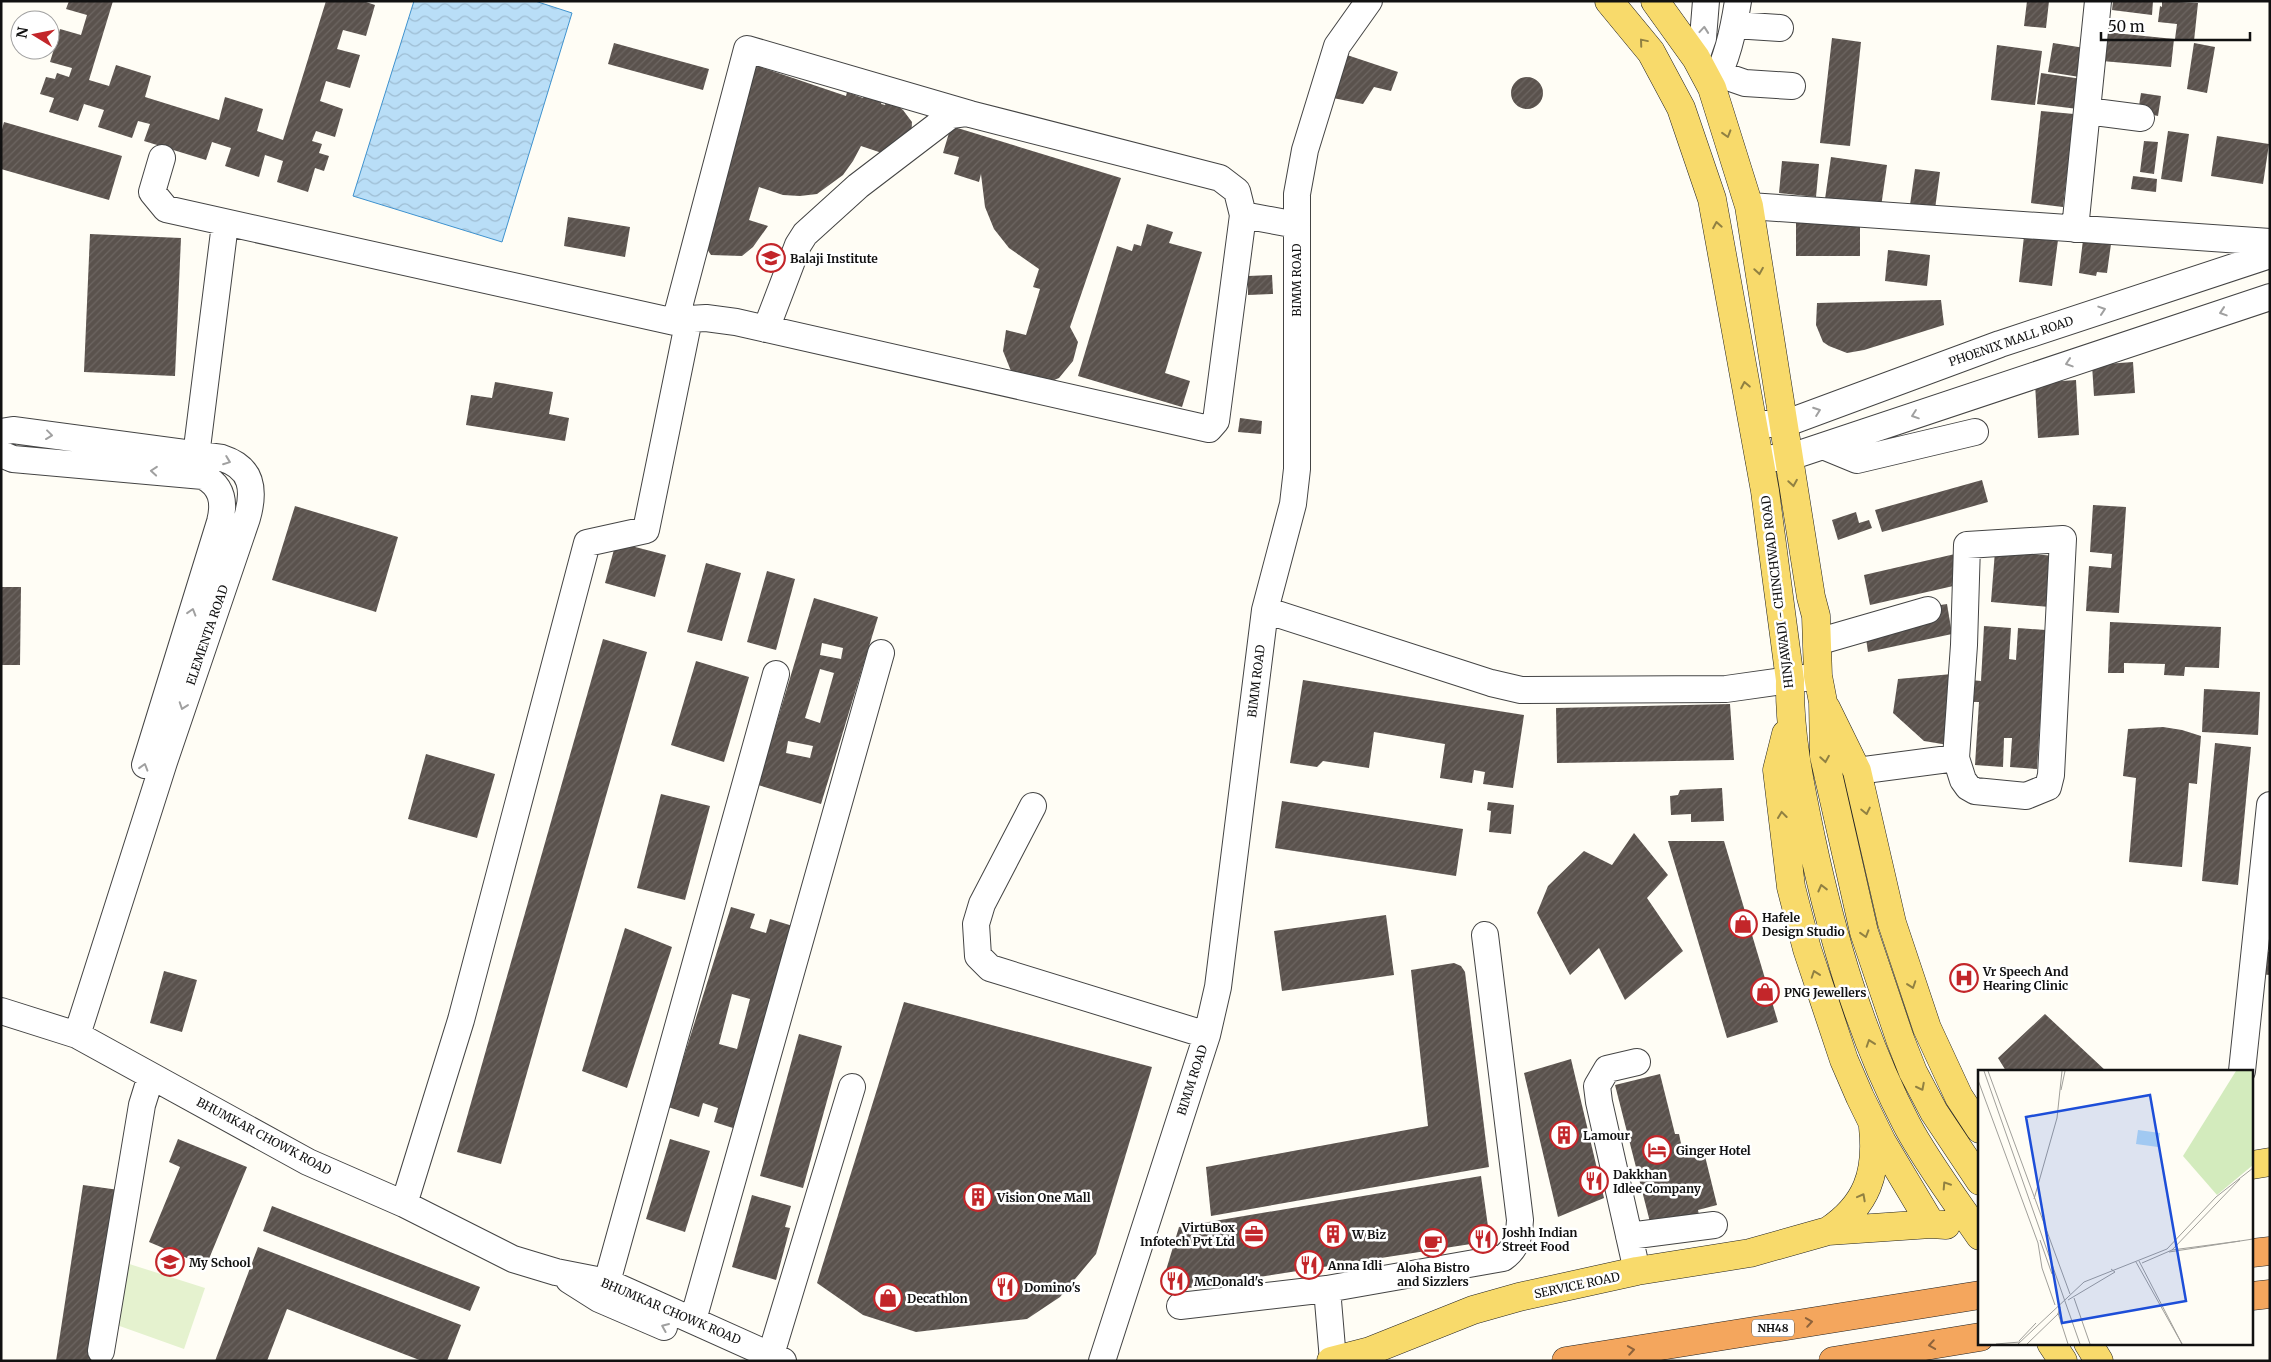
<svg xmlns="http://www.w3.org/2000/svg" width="2271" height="1362" font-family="Merriweather,serif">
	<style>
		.pitch { fill: #e5f2cf }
		.water { fill: url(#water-waves); stroke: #3f92ce }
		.building { fill: url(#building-hatch); fill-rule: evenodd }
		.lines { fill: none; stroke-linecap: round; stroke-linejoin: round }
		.minor-casing { stroke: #444; stroke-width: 28 }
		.major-casing { stroke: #222; stroke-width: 29 }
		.highway-casing { stroke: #222; stroke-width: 29 }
		.minor { stroke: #fff; stroke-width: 26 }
		.major { stroke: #f8da6b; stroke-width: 28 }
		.highway { stroke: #f4a65d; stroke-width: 28 }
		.oneway { stroke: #a0a0a0 }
		.oneway2 { stroke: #908042 }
		.oneway3 { stroke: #8e633b }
		.labels { text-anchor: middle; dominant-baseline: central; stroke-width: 5; stroke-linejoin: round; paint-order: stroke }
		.shield { fill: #fff; stroke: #585858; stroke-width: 1 }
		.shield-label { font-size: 11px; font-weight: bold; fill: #111 }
		.poi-label { font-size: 12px; font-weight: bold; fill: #111; stroke: #fff; text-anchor: start }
		.street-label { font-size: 12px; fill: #111; stroke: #fff }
		.inset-road { fill: none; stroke: #a09f9a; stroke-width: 1 }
		.view { fill: #1d4ed8; fill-opacity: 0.15; stroke: #1d4ed8; stroke-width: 2.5 }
		.inset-edge { fill: none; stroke: #111; stroke-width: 2.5 }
	</style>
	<defs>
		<pattern id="water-waves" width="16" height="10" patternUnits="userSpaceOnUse" patternTransform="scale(1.25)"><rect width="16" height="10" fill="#b9def7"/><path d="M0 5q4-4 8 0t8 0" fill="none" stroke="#9ebdd3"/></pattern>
		<pattern id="building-hatch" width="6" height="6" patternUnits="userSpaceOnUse" patternTransform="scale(1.25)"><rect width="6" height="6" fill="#5a524d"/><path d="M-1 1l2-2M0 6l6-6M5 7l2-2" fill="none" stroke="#6d6662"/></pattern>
	</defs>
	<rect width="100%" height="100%" fill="#fffdf5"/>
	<path class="pitch" d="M123 1262 205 1288 184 1349 114 1324Z"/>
	<path class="water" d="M414 1H535L572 13 502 242 353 196Z"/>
	<path class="building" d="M69 1H113L89 80 109 86 116 65 151 76 145 97 219 120 225 97 263 109 257 131 283 140 326 1H363L375 5 366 36 343 30 337 49 360 55 350 88 326 81 320 101 343 109 335 137 316 131 312 141 322 144 319 153 329 156 324 171 315 168 308 192 277 182 283 161 265 155 259 177 225 166 231 148 212 142 206 160 144 141 150 124 138 121 132 138 98 127 104 110 84 104 78 121 49 112 54 98 40 94 46 77 55 79 57 73 69 77 72 68 50 62 60 29 81 35 87 15 66 9Z
		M2027 1H2049L2046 28 2024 26Z
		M2113 1H2153L2152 15 2112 10Z
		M2162 1 2198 3 2194 41 2175 39 2177 24 2158 22 2160 6 2162 7Z
		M2105 32 2174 39 2171 67 2102 61Z
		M1832 38 1861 42 1850 146 1820 143Z
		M614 43 709 69 703 90 608 64Z
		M2053 43 2091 49 2086 78 2048 72Z
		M2194 43 2215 47 2207 93 2187 89Z
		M1997 45 2042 51 2035 105 1991 100Z
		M1347 55 1398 72 1391 91 1374 87 1363 104 1333 98Z
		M752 64 846 96 847 92 863 98 865 93 883 98 881 104 885 105 887 99 891 100 903 110 912 122 911 139H897L891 156 861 146 853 161 843 175 817 194 800 196 783 195 759 187 749 220 768 226 753 247 742 256 711 255 705 246Z
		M2041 73 2082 79 2078 109 2037 104Z
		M1511 93a16 16 0 1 1 32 0a16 16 0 1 1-32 0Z
		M2141 93 2161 96 2158 116 2138 112Z
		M2041 111 2074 114 2063 207 2031 203Z
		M4 122 122 156 109 200 1 169V133Z
		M951 126 1121 178 1070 327 1078 342 1073 361 1059 378 1047 383 1011 371 1003 351 1006 330 1026 335 1040 289 1033 287 1039 269 1009 248 994 229 985 207 981 174 979 182 954 174 959 157 943 153Z
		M2168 131 2189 134 2182 182 2161 179Z
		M2217 136 2269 144 2263 184 2211 176Z
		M2144 141 2158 142 2154 174 2140 172Z
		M1831 157 1887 165 1881 207 1825 199Z
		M1782 161 1819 164 1816 197 1779 193Z
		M1915 169 1940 172 1935 209 1910 205Z
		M2133 176 2157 179 2156 192 2131 189Z
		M568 217 630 227 625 257 564 246Z
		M1796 217H1860V256H1796Z
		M1147 224 1173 232 1169 243 1202 252 1165 373 1190 381 1182 407 1078 376 1117 246 1132 251 1134 244 1141 246Z
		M90 234 181 238 175 376 84 372Z
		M2024 236 2058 240 2052 286 2019 282Z
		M2083 240 2111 244 2107 273 2097 272 2096 276 2079 273Z
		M1888 250 1930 255 1927 286 1885 281Z
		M1272 275 1273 294 1248 295V276Z
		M1941 300 1944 325 1864 350 1847 353 1829 346 1823 342 1816 325 1817 303Z
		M2133 362 2135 393 2094 396 2092 365Z
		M2076 380 2079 435 2038 438 2035 383Z
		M495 382 553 392 549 414 569 418 565 441 466 425 471 395 492 398Z
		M1240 418 1262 421 1261 434 1238 432Z
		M1982 480 1988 502 1882 532 1875 510Z
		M2093 505 2126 507 2119 613 2086 611 2089 566 2111 568 2112 554 2090 552Z
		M295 506 398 537 376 612 272 580Z
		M1856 512 1859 523 1869 520 1872 528 1838 540 1832 520Z
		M616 542 666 555 655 597 605 583Z
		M1995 551 2055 556 2050 607 1991 602Z
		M1955 554 1962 584 1870 605 1864 575Z
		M706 563 741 573 722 641 687 632Z
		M767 571 795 579 776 650 747 642Z
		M1 587H21L20 665H1Z
		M814 598 878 617 821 804 758 785ZM822 643 843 648 841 659 820 655ZM820 669 834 673 820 723 805 718ZM788 741 813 746 810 758 786 753Z
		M1947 604 1952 634 1868 652 1865 632 1934 606Z
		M2110 622 2221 627 2219 668 2185 667 2184 676 2164 675 2165 664 2124 663V673H2108Z
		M1984 626 2011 628 2009 659 2016 660 2018 628 2046 630 2037 769 2010 767 2012 738H2004L2003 767 1975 765 1979 702H1969L1971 680 1981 681Z
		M603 639 647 652 501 1164 457 1152Z
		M696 661 749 677 724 762 671 745Z
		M1952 674 1948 745 1924 741 1893 713 1898 679Z
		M1303 680 1524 715 1513 788 1483 784 1485 772 1474 770 1472 783 1440 778 1445 744 1374 732 1369 768 1323 761 1317 767 1290 763Z
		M2204 689 2260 692 2258 735 2202 732Z
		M1730 704 1734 760 1557 763 1556 708Z
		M2163 727 2182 730 2201 736 2197 784 2189 783 2182 867 2129 862 2136 778 2123 776 2128 729Z
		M2215 743 2251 747 2238 885 2202 881Z
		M426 754 495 774 477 838 408 819Z
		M1722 788 1724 821 1691 822V814L1671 815 1670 796 1678 795 1680 790Z
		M661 794 710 806 685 900 637 888Z
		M1282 801 1463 829 1456 876 1275 848Z
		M1488 802 1514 805 1511 834 1489 832 1491 811 1487 810Z
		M1634 833 1668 875 1647 898 1683 951 1625 1000 1599 948 1570 975 1537 913 1548 886 1584 851 1612 865Z
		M1668 841H1724L1778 1022 1727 1038Z
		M731 907 755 914 750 928 766 933 770 919 796 927 733 1128 714 1122 718 1108 703 1103 699 1117 668 1107ZM732 994 750 999 737 1049 719 1044Z
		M1386 915 1394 975 1282 991 1274 931Z
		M625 928 672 947 627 1088 582 1071Z
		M2262 951 2270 952V975L2259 974Z
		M1454 963 1461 966 1465 972 1489 1167 1211 1216 1206 1167 1428 1126 1411 970Z
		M164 971 197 980 182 1032 150 1023Z
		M904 1002 1152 1067 1096 1254 1060 1297 1027 1319 916 1332 863 1315 817 1283Z
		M2045 1014 2106 1071H2006L1998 1058Z
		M799 1034 842 1046 803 1188 760 1176Z
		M1571 1059 1604 1198 1558 1217 1524 1073Z
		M1660 1074 1675 1134H1679L1683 1153 1703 1148 1717 1205 1698 1210 1699 1215 1667 1223 1666 1218 1650 1222 1615 1085Z
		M178 1139 247 1167 206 1266 149 1242 180 1167 169 1162Z
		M670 1139 710 1151 685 1232 646 1219Z
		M1481 1176 1490 1241 1182 1289 1167 1282 1164 1277 1179 1227Z
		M83 1185 119 1190 94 1361H56Z
		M752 1195 791 1206 785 1227 790 1228 776 1280 732 1267Z
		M272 1206 480 1287 470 1311 263 1231Z
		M258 1247 461 1325 447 1361H422L287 1309 267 1361H215Z"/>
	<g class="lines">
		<defs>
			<path id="minor" d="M1734 25 1780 28
				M1696 58 1703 38 1706 1
				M1719 74 1745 83 1792 86
				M1712 88C1727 60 1733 33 1738 1
				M2087 111 2141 118
				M162 158 152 192 166 209 675 322 689 319
				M1749 206 2270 242
				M1243 215 1297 225
				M2075 229 2098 1
				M675 322 747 49 970 114
				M1753 424H1784L2000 344 2270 255
				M1 432 13 430 222 458C253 468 255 490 247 518L164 762 77 1035
				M1823 446 1857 460 1975 432
				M1 454 13 459 203 476C222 486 225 502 220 522L145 765
				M1759 459 1789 457 1799 454 2270 297
				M194 472 225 224
				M2063 539 2051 775 2048 787 2026 796 1975 791 1968 787 1963 780 1956 758 1964 645 1967 545Z
				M1265 610 1491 683 1521 690 1726 689 1812 677
				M1817 642 1928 610
				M1857 771 1956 758
				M1033 806 982 904 976 924 978 956 990 968 1207 1035
				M1 1011 77 1035 308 1162 404 1204 513 1259 556 1272 607 1282 783 1361
				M2242 1071 2270 805
				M404 1204 461 1020 587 543 646 530 689 319 706 318 736 322 1209 429 1216 421 1243 215 1237 191 1220 178 966 113 951 115 858 186 805 234 798 245 766 329
				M1629 1236 1714 1225
				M1637 1271 1599 1102 1597 1086 1607 1069 1637 1062
				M569 1280 599 1299 664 1327
				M607 1282 776 674
				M1327 1289 1333 1360
				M1180 1306 1327 1289 1503 1258C1517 1248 1519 1237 1520 1220L1485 935
				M693 1320 881 653
				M101 1351 142 1105 151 1076
				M769 1361 852 1087
				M1102 1361 1207 1035 1218 987 1265 610 1293 504 1297 469V194L1305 150 1337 46 1369 1"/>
			<path id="major" d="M1609 1 1651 52 1681 108 1712 199 1765 491 1790 680C1789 734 1800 785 1811 838 1832 936 1860 1035 1907 1125 1926 1161 1956 1201 1980 1236
				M1655 1 1696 58 1712 88 1749 206 1811 597 1816 616 1818 676 1823 702 1824 756 1864 932 1900 1039 1913 1072 1934 1112 1980 1181
				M1826 708 1857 771 1892 923 1927 1028 1959 1097 1980 1129
				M1786 734 1777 770 1791 887 1807 949 1844 1060 1860 1097 1882 1142 1931 1224
				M2252 1165 2270 1162
				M1828 1231C1867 1205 1878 1173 1873 1127
				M2051 1343 2063 1361
				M2088 1343 2099 1361
				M1331 1361 1370 1351 1473 1310 1519 1297 1637 1271 1750 1253 1828 1231 1931 1224 1946 1225"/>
			<path id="highway" d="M2252 1253 2270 1251
				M2252 1296 2270 1294
				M1566 1361 1980 1295
				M1833 1361 1980 1337"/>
		</defs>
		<use href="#minor" class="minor-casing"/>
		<use href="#major" class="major-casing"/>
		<use href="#highway" class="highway-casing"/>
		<use href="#minor" class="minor"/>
		<use href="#major" class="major"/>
		<use href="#highway" class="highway"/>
	</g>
	<defs><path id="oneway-chevron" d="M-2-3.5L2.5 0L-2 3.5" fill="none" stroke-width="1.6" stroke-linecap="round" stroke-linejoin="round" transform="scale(1.25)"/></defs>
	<g class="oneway">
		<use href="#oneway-chevron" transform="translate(1704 30) rotate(-85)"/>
		<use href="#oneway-chevron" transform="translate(2102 310) rotate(-18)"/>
		<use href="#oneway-chevron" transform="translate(2223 312) rotate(162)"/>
		<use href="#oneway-chevron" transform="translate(2069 363) rotate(162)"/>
		<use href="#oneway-chevron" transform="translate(1817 411) rotate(-20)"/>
		<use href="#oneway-chevron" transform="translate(1915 415) rotate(161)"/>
		<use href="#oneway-chevron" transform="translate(49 435) rotate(7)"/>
		<use href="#oneway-chevron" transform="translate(227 461) rotate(21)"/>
		<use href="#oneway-chevron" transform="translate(154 471) rotate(-175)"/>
		<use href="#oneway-chevron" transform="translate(192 612) rotate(-73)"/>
		<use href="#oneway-chevron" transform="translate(183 706) rotate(109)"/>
		<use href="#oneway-chevron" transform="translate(144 767) rotate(-73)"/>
		<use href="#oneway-chevron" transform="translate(665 1327) rotate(-157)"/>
	</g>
	<g class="oneway2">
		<use href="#oneway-chevron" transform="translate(1643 42) rotate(-130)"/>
		<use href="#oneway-chevron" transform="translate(1727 134) rotate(73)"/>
		<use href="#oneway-chevron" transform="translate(1717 225) rotate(-100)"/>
		<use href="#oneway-chevron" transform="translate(1759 271) rotate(81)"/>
		<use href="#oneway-chevron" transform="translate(1745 385) rotate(-101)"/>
		<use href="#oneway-chevron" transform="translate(1793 483) rotate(81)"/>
		<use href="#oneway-chevron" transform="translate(1825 759) rotate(81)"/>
		<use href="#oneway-chevron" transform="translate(1866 811) rotate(78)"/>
		<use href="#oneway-chevron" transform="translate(1782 815) rotate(-97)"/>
		<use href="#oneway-chevron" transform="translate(1822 888) rotate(-104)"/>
		<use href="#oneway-chevron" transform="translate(1865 934) rotate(73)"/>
		<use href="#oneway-chevron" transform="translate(1815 974) rotate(-109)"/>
		<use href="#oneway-chevron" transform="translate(1912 985) rotate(71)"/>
		<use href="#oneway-chevron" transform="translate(1870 1043) rotate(-109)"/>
		<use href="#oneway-chevron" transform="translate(1921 1087) rotate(63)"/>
		<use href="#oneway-chevron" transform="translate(1946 1185) rotate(-123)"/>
		<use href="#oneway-chevron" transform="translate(1862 1197) rotate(-62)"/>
	</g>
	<g class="oneway3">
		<use href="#oneway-chevron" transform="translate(1809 1322) rotate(-9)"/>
		<use href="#oneway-chevron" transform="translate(1932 1345) rotate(171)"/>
		<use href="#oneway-chevron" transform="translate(1631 1350) rotate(-9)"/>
	</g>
	<defs>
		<symbol id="university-ring" viewBox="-11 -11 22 22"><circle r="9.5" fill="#fff" stroke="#c3262a" stroke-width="1.5"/><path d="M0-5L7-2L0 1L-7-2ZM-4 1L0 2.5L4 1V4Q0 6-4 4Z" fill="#c3262a"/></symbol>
		<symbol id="shop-ring" viewBox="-11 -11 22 22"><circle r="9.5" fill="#fff" stroke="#c3262a" stroke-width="1.5"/><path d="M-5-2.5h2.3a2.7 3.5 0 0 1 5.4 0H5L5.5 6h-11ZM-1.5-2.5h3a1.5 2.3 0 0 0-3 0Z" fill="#c3262a"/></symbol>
		<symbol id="hospital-ring" viewBox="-11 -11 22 22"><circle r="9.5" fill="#fff" stroke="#c3262a" stroke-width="1.5"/><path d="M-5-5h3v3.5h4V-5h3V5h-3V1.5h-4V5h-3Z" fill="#c3262a"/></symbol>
		<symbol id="building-ring" viewBox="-11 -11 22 22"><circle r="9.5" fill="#fff" stroke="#c3262a" stroke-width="1.5"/><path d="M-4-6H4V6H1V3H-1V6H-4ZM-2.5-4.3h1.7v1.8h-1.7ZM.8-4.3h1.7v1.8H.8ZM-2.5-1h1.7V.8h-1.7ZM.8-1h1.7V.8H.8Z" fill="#c3262a"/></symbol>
		<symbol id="hotel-ring" viewBox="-11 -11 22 22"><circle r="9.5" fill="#fff" stroke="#c3262a" stroke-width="1.5"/><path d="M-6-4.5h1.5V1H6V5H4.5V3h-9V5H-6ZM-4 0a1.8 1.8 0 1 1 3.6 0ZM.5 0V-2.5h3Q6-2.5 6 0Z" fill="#c3262a"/></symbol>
		<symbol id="restaurant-ring" viewBox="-11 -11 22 22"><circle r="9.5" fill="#fff" stroke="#c3262a" stroke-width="1.5"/><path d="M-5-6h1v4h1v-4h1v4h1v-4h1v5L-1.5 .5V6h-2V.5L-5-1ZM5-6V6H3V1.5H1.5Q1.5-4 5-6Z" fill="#c3262a"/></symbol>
		<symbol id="office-ring" viewBox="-11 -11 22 22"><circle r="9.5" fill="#fff" stroke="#c3262a" stroke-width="1.5"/><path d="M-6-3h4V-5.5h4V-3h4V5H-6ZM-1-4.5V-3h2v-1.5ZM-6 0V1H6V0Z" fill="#c3262a"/></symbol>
		<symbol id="cafe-ring" viewBox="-11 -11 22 22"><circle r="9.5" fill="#fff" stroke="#c3262a" stroke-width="1.5"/><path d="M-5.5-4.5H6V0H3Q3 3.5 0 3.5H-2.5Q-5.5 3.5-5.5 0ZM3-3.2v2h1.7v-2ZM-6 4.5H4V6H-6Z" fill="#c3262a"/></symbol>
		<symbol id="school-ring" viewBox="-11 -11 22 22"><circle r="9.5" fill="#fff" stroke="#c3262a" stroke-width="1.5"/><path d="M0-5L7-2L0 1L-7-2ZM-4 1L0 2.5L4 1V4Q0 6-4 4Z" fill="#c3262a"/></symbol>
	</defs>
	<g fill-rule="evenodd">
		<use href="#university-ring" x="755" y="242" width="32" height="32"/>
		<use href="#shop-ring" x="1727" y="908" width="32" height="32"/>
		<use href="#hospital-ring" x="1948" y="962" width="32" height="32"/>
		<use href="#shop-ring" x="1749" y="976" width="32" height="32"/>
		<use href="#building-ring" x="1548" y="1119" width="32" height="32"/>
		<use href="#hotel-ring" x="1641" y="1134" width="32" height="32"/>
		<use href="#restaurant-ring" x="1578" y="1165" width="32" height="32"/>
		<use href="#building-ring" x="962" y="1181" width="32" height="32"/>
		<use href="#office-ring" x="1238" y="1218" width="32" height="32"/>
		<use href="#building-ring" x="1317" y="1218" width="32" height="32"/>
		<use href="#restaurant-ring" x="1467" y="1223" width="32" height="32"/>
		<use href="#cafe-ring" x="1417" y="1227" width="32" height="32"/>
		<use href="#school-ring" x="154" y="1246" width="32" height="32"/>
		<use href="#restaurant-ring" x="1293" y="1249" width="32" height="32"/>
		<use href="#restaurant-ring" x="1159" y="1265" width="32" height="32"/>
		<use href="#restaurant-ring" x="989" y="1271" width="32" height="32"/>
		<use href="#shop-ring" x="872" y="1282" width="32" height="32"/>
	</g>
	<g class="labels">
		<rect class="shield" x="1752" y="1319.5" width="42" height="17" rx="4"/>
		<g class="shield-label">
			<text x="1773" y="1328">NH48</text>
		</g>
		<g class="poi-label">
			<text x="790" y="258">Balaji Institute</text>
			<text x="1762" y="917">Hafele<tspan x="1762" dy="14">Design Studio</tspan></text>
			<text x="1983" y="971">Vr Speech And<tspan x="1983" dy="14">Hearing Clinic</tspan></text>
			<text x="1784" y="992">PNG Jewellers</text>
			<text x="1583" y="1135">Lamour</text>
			<text x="1676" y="1150">Ginger Hotel</text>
			<text x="1613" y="1174">Dakkhan<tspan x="1613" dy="14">Idlee Company</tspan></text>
			<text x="997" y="1197">Vision One Mall</text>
			<text x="1235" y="1227" text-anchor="end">VirtuBox<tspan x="1235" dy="14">Infotech Pvt Ltd</tspan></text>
			<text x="1502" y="1232">Joshh Indian<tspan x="1502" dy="14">Street Food</tspan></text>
			<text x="1352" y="1234">W Biz</text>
			<text x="189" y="1262">My School</text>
			<text x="1328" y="1265">Anna Idli</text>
			<text x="1433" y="1267" text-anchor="middle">Aloha Bistro<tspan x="1433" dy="14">and Sizzlers</tspan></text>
			<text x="1194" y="1281">McDonald's</text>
			<text x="1024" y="1287">Domino's</text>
			<text x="907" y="1298">Decathlon</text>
		</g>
		<g class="street-label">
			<text transform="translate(1296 280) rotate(-90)">BIMM ROAD</text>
			<text transform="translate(2011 341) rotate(-19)">PHOENIX MALL ROAD</text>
			<text transform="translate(1777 592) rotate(-97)">HINJAWADI - CHINCHWAD ROAD</text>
			<text transform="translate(207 635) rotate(-71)">ELEMENTA ROAD</text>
			<text transform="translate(1256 681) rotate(-83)">BIMM ROAD</text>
			<text transform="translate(1192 1080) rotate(-72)">BIMM ROAD</text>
			<text transform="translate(264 1136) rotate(28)">BHUMKAR CHOWK ROAD</text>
			<text transform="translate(1577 1285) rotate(-12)">SERVICE ROAD</text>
			<text transform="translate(671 1311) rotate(23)">BHUMKAR CHOWK ROAD</text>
		</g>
	</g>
	<g transform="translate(1978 1070)">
		<rect width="275" height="275" fill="#fffdf5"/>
		<path d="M258 1H275V95L239 125 205 86Z" fill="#d3ebbd"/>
		<path d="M160 60 182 63 180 77 158 74Z" fill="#b9def7"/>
		<path class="inset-road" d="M6 1 102 274M10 1 92 224M0 10 60 173 64 198 77 235M83 20 87 1M56 129 79 48 84 1M62 170 74 204M194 180 262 171M191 182 275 169M161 191 204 274M158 192 204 274M164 193 194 180 262 109M96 228 112 274M90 230 137 202 133 199M80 243 90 274M41 271 58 253M18 274 42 272M40 274 106 212 189 179 238 127 275 98M49 274 80 244 82 237"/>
		<path class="view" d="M172 25 208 231 84 253 48 47Z"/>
		<rect width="275" height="275" class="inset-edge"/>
	</g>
	<rect width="2271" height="1362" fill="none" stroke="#111111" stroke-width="5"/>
	<g transform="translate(35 35) rotate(280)"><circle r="24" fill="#ffffff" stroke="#a0a0a0"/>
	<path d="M0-4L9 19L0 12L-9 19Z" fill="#c3262a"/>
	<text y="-8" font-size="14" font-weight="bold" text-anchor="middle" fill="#111111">N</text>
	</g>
	<path d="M2101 32v8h149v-8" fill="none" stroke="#111111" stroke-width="2.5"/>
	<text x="2108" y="32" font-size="15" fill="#111111" stroke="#ffffff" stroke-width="4" paint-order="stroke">50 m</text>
</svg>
